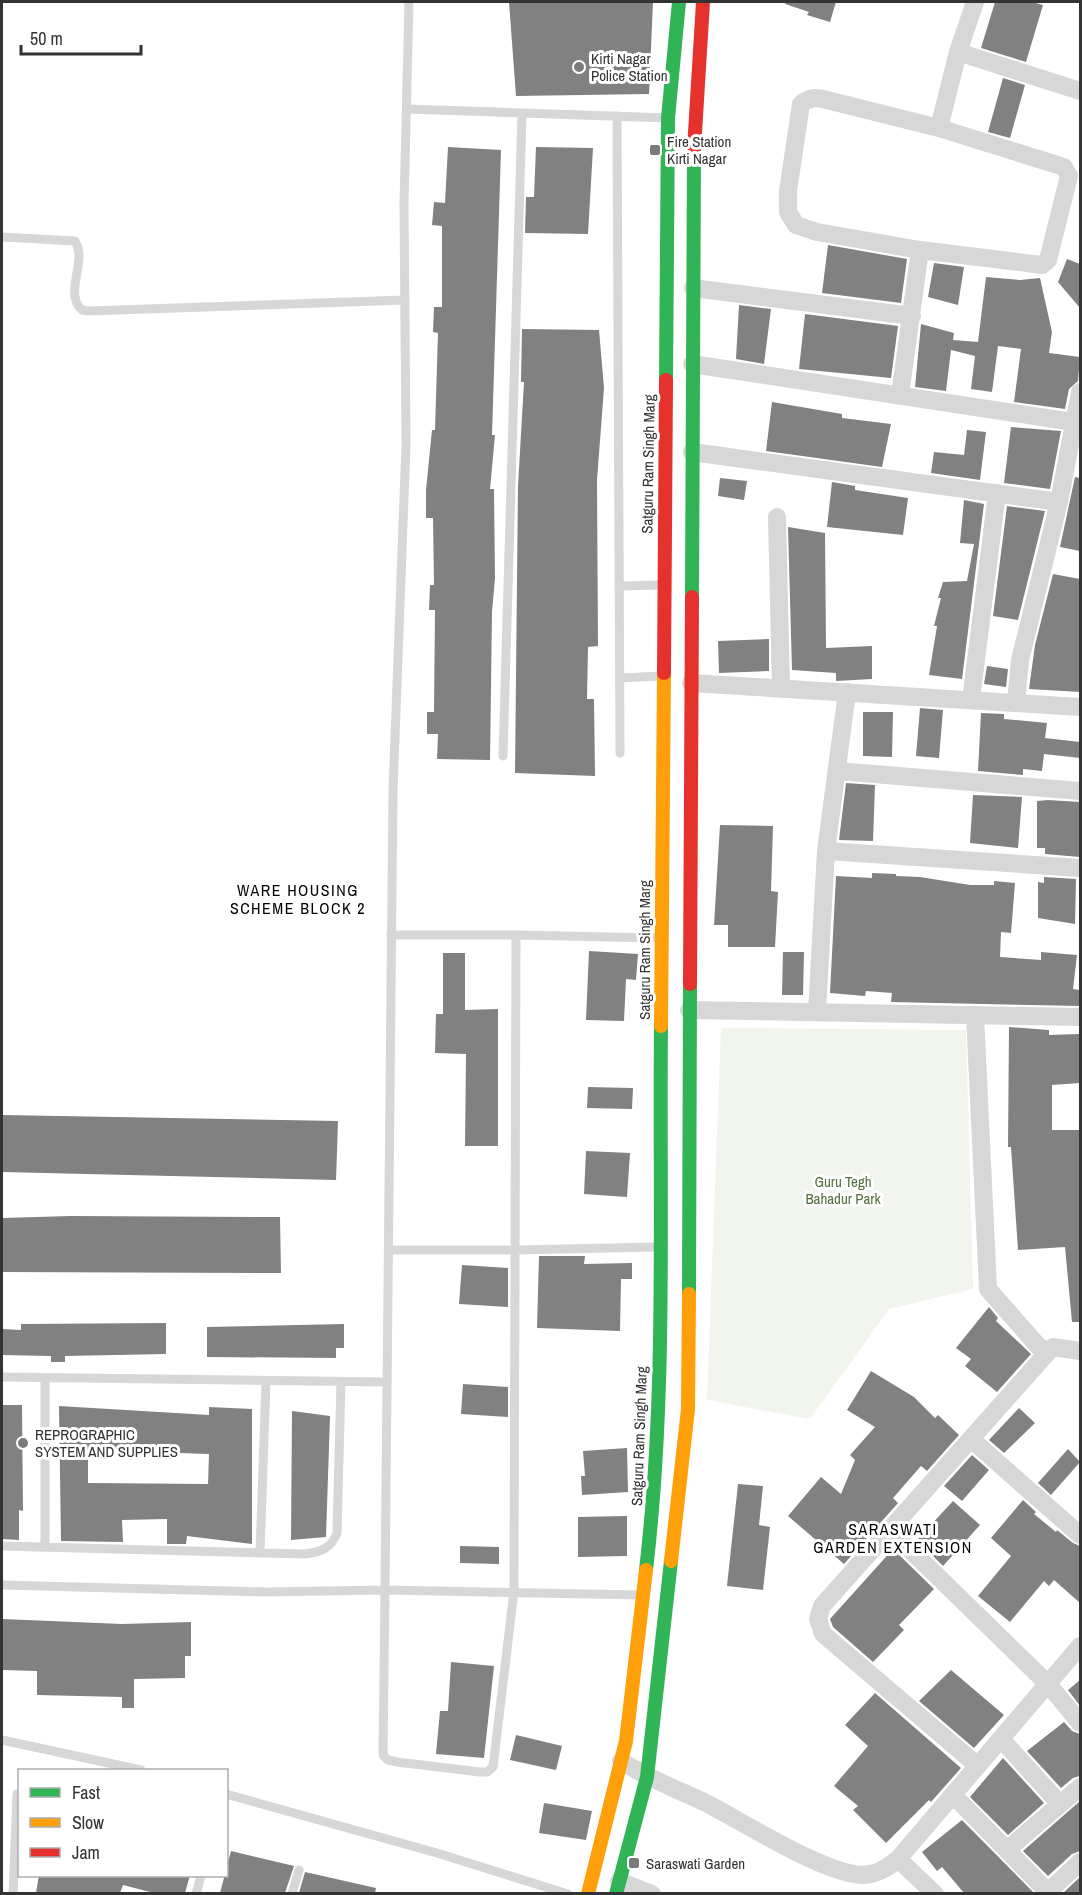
<svg xmlns="http://www.w3.org/2000/svg" width="1082" height="1895" font-family="'Archivo Narrow',sans-serif">
	<style>
		.green { fill: #f1f5ed }
		.building { fill: #818181; fill-rule: evenodd }
		.lines { fill: none; stroke-linecap: round; stroke-linejoin: round }
		.lane { stroke: #d7d7d7; stroke-width: 9 }
		.street { stroke: #d7d7d7; stroke-width: 18 }
		.fast { stroke: #30b455; stroke-width: 14 }
		.slow { stroke: #ff9f0a; stroke-width: 14 }
		.jam { stroke: #e5322d; stroke-width: 14 }
		.poi-dot { fill: #7a7a7a; stroke: #fff; stroke-width: 2 }
		.labels { text-anchor: middle; dominant-baseline: central; stroke-width: 6; stroke-linejoin: round; paint-order: stroke }
		.poi-label { font-size: 15px; fill: #333; stroke: #fff; text-anchor: start }
		.street-label { font-size: 15px; fill: #333; stroke: #fff }
		.park-label { font-size: 15px; fill: #56703f; stroke: #fff }
		.neighbourhood-label { font-size: 16px; letter-spacing: 1.5px; fill: #000; stroke: #fff }
	</style>
	<rect width="100%" height="100%" fill="#fff"/>
	<path class="green" d="M721 1028 966 1030 973 1289 889 1309 810 1419 707 1400Z"/>
	<path class="building" d="M509 2H653L649 94 516 96Z
		M786 2H836L830 22 807 15 809 12 785 4Z
		M995 2H1032L1043 5 1026 62 981 48Z
		M1003 78 1025 85 1010 138 988 132Z
		M448 147 501 150 492 435H495L490 489H494L495 578 492 612 490 760 437 759 438 734H427V712H434L435 610H429L430 585H434L433 518H426V490L432 430H435L438 333 433 332 434 307H442V226L432 225 434 202 445 203Z
		M536 147 593 148 588 234 525 233 526 197H534Z
		M828 245 907 259 901 303 822 293Z
		M1067 259 1080 264V308L1058 282Z
		M934 263 964 267 958 305 928 297Z
		M986 277 1020 280 1040 278 1052 332 1049 353 1080 357 1078 381 1069 389 1065 409 1014 402 1021 349 998 346 992 392 971 389 975 356 951 350 946 391 915 387 921 324 954 333 953 340 978 342Z
		M739 305 771 309 764 364 736 359Z
		M805 314 898 326 891 378 799 369Z
		M522 329 599 330 604 388 597 480 598 646 588 647 587 699H594L595 776 515 773 518 486 524 382H521Z
		M772 402 842 414V418L891 424 882 467 766 451Z
		M1011 427 1061 431 1050 489 1004 483Z
		M967 430 986 432 980 480 931 473 934 452 964 455Z
		M1075 477 1080 478V551L1060 547Z
		M720 478 747 481 744 500 718 496Z
		M832 482 855 486V490L908 498 903 535 827 527Z
		M964 500 984 504 962 679 929 675 937 626H934L941 598H938L943 582 967 581 974 544 960 543Z
		M1007 506 1045 511 1018 620 993 616Z
		M788 527 825 533 826 648 872 646V679L836 681V673L792 670Z
		M1053 574 1080 579V692L1029 689 1035 645Z
		M769 639V671L719 673 718 641Z
		M987 666 1008 669 1006 687 984 684Z
		M920 708 943 710 939 758 916 756Z
		M863 712H893L892 757 863 756Z
		M981 713 1004 714V719L1047 723 1045 738 1080 742V758L1044 754 1042 771 1023 769V775L978 771Z
		M846 783 875 785 873 841 839 840Z
		M973 795 1022 797 1018 848 970 843Z
		M1048 800 1080 802V857L1045 854V848H1037V801Z
		M720 825 773 826 771 891 778 892 775 947H728V925H714Z
		M872 873 896 874V876L920 877 970 885H994V881L1015 883 1011 933 1001 932 1000 957 1041 960V952L1077 955 1073 989 1080 990V1006L891 1002 892 993 866 991 865 996 830 993 836 876 872 878Z
		M1044 877 1076 879 1075 924 1038 918V882L1044 883Z
		M589 951 638 954 636 980 626 979 624 1021 586 1020Z
		M783 952H804L803 995H782Z
		M443 953H465V1010L498 1009V1146H465L466 1054 435 1053 436 1014H443Z
		M1009 1027 1049 1030V1035L1080 1034V1083L1052 1085V1130H1080V1322H1072L1065 1247 1018 1250 1011 1147H1008Z
		M588 1087 633 1088 632 1109 587 1108Z
		M2 1115 338 1121 336 1180 2 1172Z
		M586 1151 630 1153 627 1197 584 1194Z
		M71 1216 280 1217 281 1273 2 1272V1218Z
		M539 1256H585L584 1264 632 1263V1279H621L620 1331 537 1328Z
		M462 1265 508 1268V1307L459 1304Z
		M989 1307 998 1318 996 1321 1031 1354 997 1392 965 1366 971 1359 956 1348Z
		M166 1323V1354L65 1356V1362H51V1356L2 1355V1329L21 1330V1324Z
		M344 1324V1348H336V1358L207 1357V1327Z
		M871 1371 914 1397 935 1418 938 1415 959 1435 927 1471 921 1466 893 1498 898 1503 844 1564 788 1516 821 1477 841 1494 855 1460 850 1455 875 1427 847 1410Z
		M463 1384 508 1387V1417L461 1414Z
		M2 1405H22L23 1511 19 1510V1540L2 1539Z
		M59 1406 209 1415V1407L252 1409V1544L187 1536 186 1544H167V1519L122 1520 123 1542 61 1541ZM88 1450 209 1454 208 1484 88 1483Z
		M1019 1408 1035 1423 1004 1453 989 1440Z
		M292 1411 330 1416 326 1537 291 1540Z
		M627 1448 628 1492 582 1495 581 1476H585L583 1451Z
		M1068 1449 1080 1462 1051 1495 1038 1483Z
		M972 1455 989 1470 962 1501 944 1486Z
		M738 1484 763 1486 759 1525 770 1527 763 1590 727 1586Z
		M1023 1500 1036 1512 1034 1514 1056 1532 1057 1530 1073 1543 1080 1546V1603L1054 1580 1049 1586 1044 1581 1010 1622 978 1596 1011 1556 991 1538Z
		M953 1501 980 1525 943 1566 917 1540Z
		M627 1516V1556L578 1557V1517Z
		M460 1546 499 1547V1564L460 1563Z
		M893 1549 934 1589 899 1625 904 1630 873 1662 833 1627 830 1619Z
		M2 1619 122 1624 191 1622V1656H185V1678L134 1679V1708H122V1697L37 1695V1671L2 1670Z
		M451 1662 494 1666 484 1758 436 1754 440 1711H448Z
		M951 1670 1004 1715 974 1748 919 1701Z
		M1080 1680V1706L1068 1690Z
		M875 1693 961 1768 931 1802 929 1800 886 1843 853 1810 858 1806 834 1786 868 1746 845 1725Z
		M1064 1722 1072 1731 1080 1734V1776L1073 1778 1061 1788 1027 1751Z
		M516 1735 562 1746 556 1770 510 1760Z
		M1003 1758 1044 1803 1008 1835 970 1797Z
		M1080 1801V1851L1072 1854 1048 1876 1023 1851Z
		M544 1803 592 1811 586 1840 539 1833Z
		M962 1820 1034 1893H964L942 1867 937 1871 922 1852Z
		M231 1851 294 1866 285 1893H220Z
		M305 1872 376 1888 375 1893H299Z
		M39 1875H190L185 1893H154L123 1885 120 1893H36Z
		M1080 1877V1893H1063Z"/>
	<g class="lines">
		<path class="lane" d="M409 2 404 204 406 445 393 791 385 1590 642 1595
			M407 109 668 118
			M617 116 620 753
			M2 237 75 241C88 261 63 293 82 310L88 311 405 300
			M620 586 661 585
			M620 678 661 676
			M503 756 522 114
			M391 935H516
			M389 1250H515L656 1247
			M2 1377 387 1382
			M2 1546 305 1554C320 1552 331 1549 337 1533L341 1382
			M45 1547V1378
			M260 1552 266 1382
			M2 1585 265 1592 385 1590 383 1755 388 1760 397 1762 480 1772H487L493 1767 514 1591 516 935 658 938
			M2 1740 141 1770
			M226 1794 437 1853 568 1894
			M13 1894 17 1794
			M196 1894 201 1876
			M292 1894 299 1870"/>
		<path class="street" d="M958 52 1080 91
			M939 128 958 52 975 2
			M693 288 912 316
			M692 364 1080 423
			M900 395 920 250 817 232 796 225 788 212V191L801 104C810 97 816 97 827 100L939 128 1064 167 1069 176 1048 260 1042 265 920 250
			M692 452 1059 502 1020 660 1016 703
			M1059 502 1080 392
			M777 517 781 688
			M691 683 1080 707
			M971 700 997 493
			M837 771 1080 791
			M826 851 1080 868
			M689 1010 1080 1017
			M817 1011 826 851 847 692
			M975 1015 988 1289 1038 1346 1048 1352
			M971 1439 1080 1535
			M890 1530 1049 1685 1080 1723
			M1001 1739 1060 1804
			M621 1761C649 1779 679 1790 708 1804 746 1824 822 1872 861 1875 876 1875 888 1868 898 1859L1080 1646
			M978 1766 823 1634 818 1619 822 1606 1048 1352 1053 1347 1080 1351
			M954 1796 1048 1892
			M1007 1850 1080 1787
			M898 1859 935 1894
			M619 1881 652 1894
			M1046 1894 1080 1862"/>
		<path class="fast" d="M666 380 668 118 679 2
			M692 597 694 149
			M689 1294 690 984
			M646 1570C667 1391 659 1206 661 1026
			M616 1894 647 1777 671 1561"/>
		<path class="slow" d="M661 1026 664 673
			M671 1561 688 1409 689 1294
			M588 1894 626 1741 646 1570"/>
		<path class="jam" d="M694 149 703 2
			M664 673 666 380
			M690 984 692 597"/>
	</g>
	<g class="poi-dot">
		<circle cx="579" cy="67" r="6"/>
		<rect x="649" y="144" width="12" height="12" rx="3"/>
		<circle cx="23" cy="1443" r="6"/>
		<rect x="628" y="1857" width="12" height="12" rx="3"/>
	</g>
	<g class="labels">
		<g class="poi-label">
			<text x="591" y="58">Kirti Nagar<tspan x="591" dy="17">Police Station</tspan></text>
			<text x="667" y="141">Fire Station<tspan x="667" dy="17">Kirti Nagar</tspan></text>
			<text x="35" y="1434">REPROGRAPHIC<tspan x="35" dy="17">SYSTEM AND SUPPLIES</tspan></text>
			<text x="646" y="1863">Saraswati Garden</text>
		</g>
		<g class="street-label">
			<text transform="translate(648 464) rotate(-89)">Satguru Ram Singh Marg</text>
			<text transform="translate(644 950) rotate(-90)">Satguru Ram Singh Marg</text>
			<text transform="translate(639 1436) rotate(-88)">Satguru Ram Singh Marg</text>
		</g>
		<g class="park-label">
			<text x="843" y="1181">Guru Tegh<tspan x="843" dy="17">Bahadur Park</tspan></text>
		</g>
		<g class="neighbourhood-label">
			<text x="298" y="890">WARE HOUSING<tspan x="298" dy="18">SCHEME BLOCK 2</tspan></text>
			<text x="893" y="1529">SARASWATI<tspan x="893" dy="18">GARDEN EXTENSION</tspan></text>
		</g>
	</g>
	<rect width="1082" height="1895" fill="none" stroke="#333333" stroke-width="6"/>
	<rect x="18" y="1769" width="210" height="108" fill="#ffffff" stroke="#adadad" stroke-width="1.5"/>
	<rect x="30" y="1788" width="30" height="9" fill="#30b455" stroke="#adadad" stroke-width="1.5"/>
	<text x="72" y="1799" font-size="18" fill="#333333">Fast</text>
	<rect x="30" y="1818" width="30" height="9" fill="#ff9f0a" stroke="#adadad" stroke-width="1.5"/>
	<text x="72" y="1829" font-size="18" fill="#333333">Slow</text>
	<rect x="30" y="1848" width="30" height="9" fill="#e5322d" stroke="#adadad" stroke-width="1.5"/>
	<text x="72" y="1859" font-size="18" fill="#333333">Jam</text>
	<path d="M21 45v9h120v-9" fill="none" stroke="#333333" stroke-width="3"/>
	<text x="30" y="45" font-size="18" fill="#333333" stroke="#ffffff" stroke-width="4.5" paint-order="stroke">50 m</text>
</svg>
